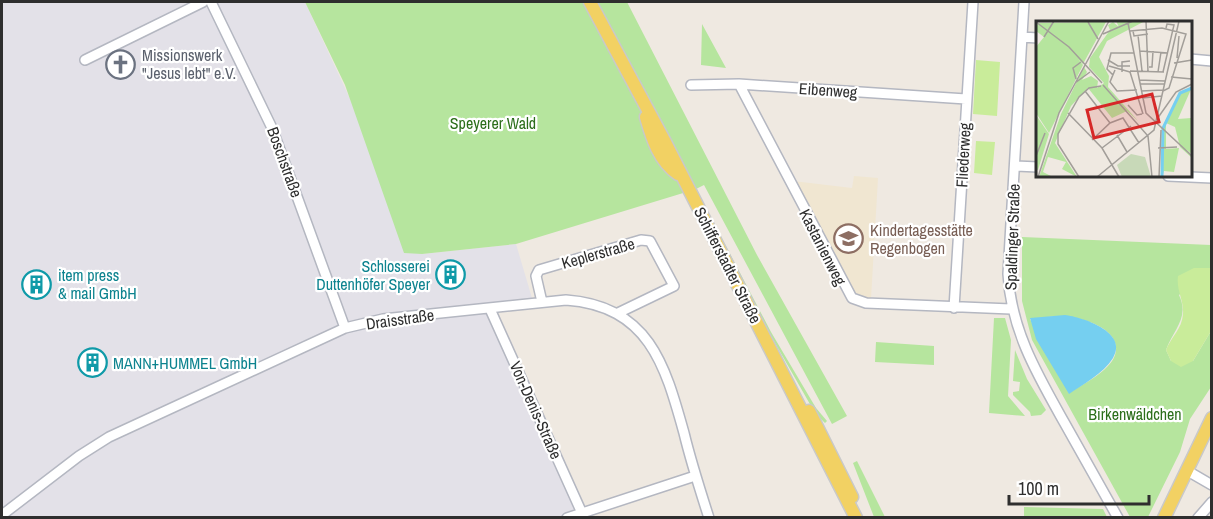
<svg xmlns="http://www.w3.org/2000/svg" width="1213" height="519" font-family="'Archivo Narrow',sans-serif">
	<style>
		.industrial { fill: #e3e1e8 }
		.education { fill: #f0e6d1 }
		.green { fill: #b6e59e; fill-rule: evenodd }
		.pitch { fill: #c9ec9a }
		.water { fill: #75cff0 }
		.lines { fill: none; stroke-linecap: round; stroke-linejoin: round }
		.minor-casing { stroke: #b4b7c1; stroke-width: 12 }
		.major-casing { stroke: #c9c9c9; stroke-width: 15 }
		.minor { stroke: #fff; stroke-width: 9 }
		.major { stroke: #f2d163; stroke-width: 12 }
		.labels { text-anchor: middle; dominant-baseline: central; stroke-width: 4.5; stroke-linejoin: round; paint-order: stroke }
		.worship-label { font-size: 16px; fill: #5b616d; stroke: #fff; text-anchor: start }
		.street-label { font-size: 16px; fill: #2e2e2e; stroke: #fff }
		.park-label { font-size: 16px; fill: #2c6e1b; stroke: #fff }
		.education-label { font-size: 16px; fill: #785e54; stroke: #fff; text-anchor: start }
		.culture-label { font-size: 16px; fill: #0d838f; stroke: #fff; text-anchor: start }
		.inset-river { fill: none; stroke: #75cff0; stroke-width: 3 }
		.inset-road { fill: none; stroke: #a29e99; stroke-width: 1.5 }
		.view { fill: #d62828; fill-opacity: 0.15; stroke: #d62828; stroke-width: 3 }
		.inset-edge { fill: none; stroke: #2e2e2e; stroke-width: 3 }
	</style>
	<rect width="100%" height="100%" fill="#efe9e1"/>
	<path class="industrial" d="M2 2H305L422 254 516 244 532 298 486 304 582 517H2Z"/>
	<path class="education" d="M854 176 878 178 871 299 857 295 851 290 793 181 852 188Z"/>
	<path class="green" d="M305 2H627L757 255 847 416 832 424 704 185 696 189 771 332 816 408 827 421 825 423 815 413 763 322 693 190 516 244 422 254 404 253 345 85Z
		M702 24 726 68 701 65Z
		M1022 237 1211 245V268L1179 295C1190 318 1173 330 1166 350L1171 361H1193L1211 331V387L1190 419 1180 452 1148 517H1130L1032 340 1022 301ZM1057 316C1075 315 1124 327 1115 355 1109 372 1083 384 1069 393L1030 319Z
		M994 318H1005L1011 340 1008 396 1025 416 989 413Z
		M876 342 934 346V365L875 362Z
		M1015 350 1027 379 1046 410 1041 415 1031 416 1030 412 1013 395V392L1019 391 1020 382 1013 381Z
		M857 461 885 517H874L853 463Z
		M1024 507 1103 509 1107 517H1024Z"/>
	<path class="pitch" d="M976 60 1000 62 997 116 973 114Z
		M976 141 995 142 992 175 974 173Z
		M1194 268H1211V331L1193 361 1181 367 1171 361 1166 350C1171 337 1182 329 1183 314 1184 300 1176 290 1178 276Z"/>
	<path class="water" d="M1065 315C1082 317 1129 332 1113 358 1103 374 1083 384 1069 394L1036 339 1030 318Z"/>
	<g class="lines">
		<defs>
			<path id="minor" d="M211 2 272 128 345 328
				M1024 2 1008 274C1011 330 1037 374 1064 422 1082 454 1100 486 1118 518
				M1022 37 1038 38
				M1190 59 1212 61
				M85 60 203 2
				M739 84 852 298 866 303 1011 309
				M691 85 739 84 966 99
				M1015 166 1038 167
				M1168 176 1212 178
				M542 302 536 276 539 270 641 240 650 241 674 286 618 313
				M954 308 973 2
				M490 309 581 511
				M1186 470 1212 485
				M2 515 79 456 109 437 345 328 383 319 566 300C649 306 665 365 684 433 691 462 700 490 709 518
				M567 518 695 476
				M1198 518 1212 502"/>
			<path id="major" d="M590 2 665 142 856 518
				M646 117C652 138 659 161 678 174
				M809 411 852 497
				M1164 518 1212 418"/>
		</defs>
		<use href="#minor" class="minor-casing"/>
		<use href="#major" class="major-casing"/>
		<use href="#minor" class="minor"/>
		<use href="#major" class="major"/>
	</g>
	<defs>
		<symbol id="church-ring" viewBox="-11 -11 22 22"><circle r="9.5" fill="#fff" stroke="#6b7280" stroke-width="1.5"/><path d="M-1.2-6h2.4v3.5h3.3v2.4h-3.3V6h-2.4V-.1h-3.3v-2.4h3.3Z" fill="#6b7280"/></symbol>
		<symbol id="school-ring" viewBox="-11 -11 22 22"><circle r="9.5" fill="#fff" stroke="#8d6e63" stroke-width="1.5"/><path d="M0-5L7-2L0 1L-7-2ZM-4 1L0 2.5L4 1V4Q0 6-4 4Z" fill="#8d6e63"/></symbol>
		<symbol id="building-ring" viewBox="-11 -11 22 22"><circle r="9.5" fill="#fff" stroke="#0f9aa8" stroke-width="1.5"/><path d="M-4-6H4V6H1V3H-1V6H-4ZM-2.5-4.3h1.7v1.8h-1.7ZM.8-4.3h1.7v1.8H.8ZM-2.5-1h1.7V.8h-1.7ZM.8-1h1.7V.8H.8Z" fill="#0f9aa8"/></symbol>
	</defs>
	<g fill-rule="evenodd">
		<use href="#church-ring" x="104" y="48" width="33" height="33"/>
		<use href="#school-ring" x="832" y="222" width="33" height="33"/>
		<use href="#building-ring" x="434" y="258" width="33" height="33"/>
		<use href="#building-ring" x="20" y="268" width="33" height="33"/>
		<use href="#building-ring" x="76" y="346" width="33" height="33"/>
	</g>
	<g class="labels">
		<g class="worship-label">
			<text x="142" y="55">Missionswerk<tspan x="142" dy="18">"Jesus lebt" e.V.</tspan></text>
		</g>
		<g class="street-label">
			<text transform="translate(828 90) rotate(4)">Eibenweg</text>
			<text transform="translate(963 155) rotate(-87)">Fliederweg</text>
			<text transform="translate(285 162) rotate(70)">Boschstraße</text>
			<text transform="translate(1012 237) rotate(-88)">Spaldinger Straße</text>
			<text transform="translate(823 247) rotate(63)">Kastanienweg</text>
			<text transform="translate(598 253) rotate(-16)">Keplerstraße</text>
			<text transform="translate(728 265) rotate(63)">Schifferstadter Straße</text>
			<text transform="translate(400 319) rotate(-8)">Draisstraße</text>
			<text transform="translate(536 410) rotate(66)">Von-Denis-Straße</text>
		</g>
		<g class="park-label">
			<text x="493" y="123">Speyerer Wald</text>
			<text x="1135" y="414">Birkenwäldchen</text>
		</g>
		<g class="education-label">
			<text x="870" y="230">Kindertagesstätte<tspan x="870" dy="18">Regenbogen</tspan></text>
		</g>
		<g class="culture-label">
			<text x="430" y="266" text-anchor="end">Schlosserei<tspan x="430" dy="18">Duttenhöfer Speyer</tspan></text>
			<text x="58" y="275">item press<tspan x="58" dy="18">&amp; mail GmbH</tspan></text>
			<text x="113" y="363">MANN+HUMMEL GmbH</text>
		</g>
	</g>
	<g transform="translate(1036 21)">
		<rect width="156" height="156" fill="#efe9e1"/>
		<path d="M80 0H109L71 20 63 36 73 55 72 66 102 100 91 90 76 97 52 67 35 85 19 122 41 156 26 148 30 141 12 136 7 151 17 156H3L25 93 48 46 51 51 46 59 55 55 62 60 61 67 68 62 53 46 54 37 74 9 72 4 77 1 83 6ZM70 1 47 43 42 38 47 44 13 112 0 92V26L8 16 0 10V2ZM156 66 142 98 155 97 156 93V133L150 128 154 132 156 137 144 126 139 106 130 102V128L143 127 138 151 128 150 126 156 128 105 144 72ZM0 94 13 113 2 149 0 148Z" fill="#b6e59e"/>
		<path d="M95 133 109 136 115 156H86L81 144Z" fill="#c8d9b8"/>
		<path class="inset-river" d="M126 156 127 107 144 72 156 67"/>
		<path class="inset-road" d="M46 0H75M110 0 112 51M0 1 33 26 66 62M52 1 62 18M92 2 110 92 156 135M94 10 126 7 150 13 133 67 127 70M97 10 98 15 112 13M67 13 97 0M102 14 106 50M8 16 18 0M104 30 132 32M141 37 143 15M72 39 82 45H94M138 42 156 39M73 45 94 51M113 46H116L117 30M79 49 74 61 81 70 101 69M94 50 128 51M86 51V41L94 40M94 51 107 93M122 51 125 31M127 51 138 4 131 3 130 7M77 54 71 48 75 32H98M135 56 156 58M40 58 37 47 45 41M103 59 129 60M39 62 54 51M104 63H128M67 64 112 115 116 156M49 70 74 102M105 70 127 69M106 77 126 75M92 84 101 94 106 93M32 92 66 127 83 156M121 98 140 71 156 63M81 114 91 131M56 119 74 102 87 97 103 122M66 127 95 105M122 127 141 126M0 135 9 112M2 156 23 92 73 0M43 156 22 123V113L43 76 53 67 65 65M61 156 118 109 143 0M123 156 125 109"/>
		<path class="view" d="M116 73 123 101 58 117 51 89Z"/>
		<rect width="156" height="156" class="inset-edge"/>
	</g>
	<rect width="1213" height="519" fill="none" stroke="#2e2e2e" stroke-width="6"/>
	<path d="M1009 495v9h140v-9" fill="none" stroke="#2e2e2e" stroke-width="3"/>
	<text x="1018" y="495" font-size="18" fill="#2e2e2e" stroke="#ffffff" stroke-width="4.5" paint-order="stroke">100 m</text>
</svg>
